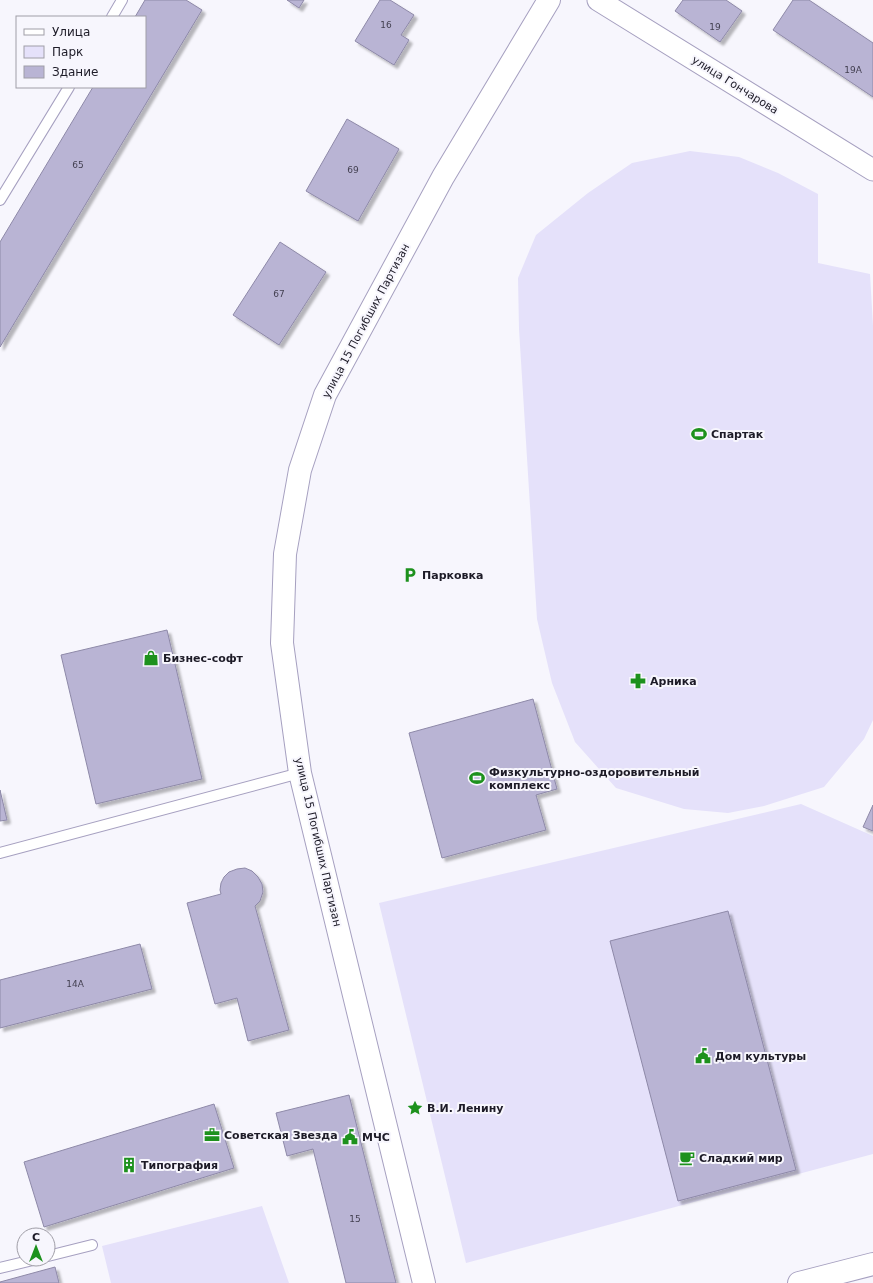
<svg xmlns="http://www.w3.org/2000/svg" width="873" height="1283" font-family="'DejaVu Sans',sans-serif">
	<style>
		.green { fill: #e5e1fa }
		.building { fill: #b9b4d4; stroke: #8e89a8; filter: url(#shadow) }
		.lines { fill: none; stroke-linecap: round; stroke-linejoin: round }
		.lane-casing { stroke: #a6a0c0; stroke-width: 12 }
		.street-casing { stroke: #a6a0c0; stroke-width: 23 }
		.secondary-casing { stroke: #a6a0c0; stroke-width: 24 }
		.lane { stroke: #fff; stroke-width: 10 }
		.street { stroke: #fff; stroke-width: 21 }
		.secondary { stroke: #fff; stroke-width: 22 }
		.labels { text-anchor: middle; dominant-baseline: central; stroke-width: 4; stroke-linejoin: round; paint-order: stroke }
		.number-label { font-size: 9px; fill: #444152 }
		.street-label { font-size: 11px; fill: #1d1b27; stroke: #f7f6fd }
		.poi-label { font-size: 11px; font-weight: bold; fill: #1d1b27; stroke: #f7f6fd; text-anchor: start }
	</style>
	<defs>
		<filter id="shadow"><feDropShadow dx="3.5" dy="3.5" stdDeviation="1" flood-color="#0004"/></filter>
	</defs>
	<rect width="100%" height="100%" fill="#f7f6fd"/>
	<path class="green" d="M690 151 739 157 778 173 818 194V263L870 274 873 326V720L864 739 824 787 764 806 728 813 684 809 616 788 575 742 552 683 537 619 519 329 518 278 536 235 588 193 632 163Z
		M801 804 873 836V1154L466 1263 379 903Z
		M262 1206 289 1283H111L102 1246Z"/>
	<path class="building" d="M145 0H186L202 10 0 347V242L93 87H145V17H135Z
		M287 0H304L299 8Z
		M380 0H390L414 15 401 35 409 40 394 65 355 41Z
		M683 0H726L742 11 720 42 675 11Z
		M793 0H809L873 43V97L773 30Z
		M347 119 399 149 358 221 306 191Z
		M280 242 326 272 279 345 233 315Z
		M167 630 202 779 96 804 61 655Z
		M533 699 557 789 536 795 546 830 442 858 409 733Z
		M0 790 7 820 0 821Z
		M873 805V831L863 827Z
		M245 868 252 871 258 877 262 884 263 892 260 901 255 906 289 1030 248 1041 237 998 215 1004 187 903 221 894 220 890 221 883 224 877 229 872 237 869Z
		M728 911 796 1170 678 1201 610 941Z
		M140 944 152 989 0 1028V980Z
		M349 1095 396 1283H346L313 1149 287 1156 276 1113Z
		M214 1104 234 1168 44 1227 24 1162Z
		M55 1267 59 1283H0V1282Z"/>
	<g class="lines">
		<defs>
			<path id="lane" d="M112 17 122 0
				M0 200 69 87
				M0 853 300 773
				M48 1256 92 1245
				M0 1268 37 1259"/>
			<path id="street" d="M598 0 873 170"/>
			<path id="secondary" d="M424 1283 300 773 282 643 285 554 300 470 325 395 443 177 549 0
				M799 1283 873 1264"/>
		</defs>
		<use href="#lane" class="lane-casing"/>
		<use href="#street" class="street-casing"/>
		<use href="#secondary" class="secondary-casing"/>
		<use href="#lane" class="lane"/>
		<use href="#street" class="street"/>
		<use href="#secondary" class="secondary"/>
	</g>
	<defs>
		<symbol id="stadium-bare" viewBox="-9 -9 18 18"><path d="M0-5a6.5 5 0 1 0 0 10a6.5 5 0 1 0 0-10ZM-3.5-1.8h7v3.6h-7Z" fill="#1d911d" stroke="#f7f6fd" stroke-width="2.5" paint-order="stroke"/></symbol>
		<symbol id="parking-bare" viewBox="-9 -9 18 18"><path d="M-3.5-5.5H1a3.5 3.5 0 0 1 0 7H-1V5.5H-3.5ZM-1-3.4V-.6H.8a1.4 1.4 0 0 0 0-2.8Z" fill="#1d911d" stroke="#f7f6fd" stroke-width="2.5" paint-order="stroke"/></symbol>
		<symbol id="shop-bare" viewBox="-9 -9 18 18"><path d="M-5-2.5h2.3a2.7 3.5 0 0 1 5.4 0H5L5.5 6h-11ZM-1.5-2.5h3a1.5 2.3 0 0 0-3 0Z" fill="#1d911d" stroke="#f7f6fd" stroke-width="2.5" paint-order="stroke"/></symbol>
		<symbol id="pharmacy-bare" viewBox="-9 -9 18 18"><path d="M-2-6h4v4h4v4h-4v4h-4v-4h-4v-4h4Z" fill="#1d911d" stroke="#f7f6fd" stroke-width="2.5" paint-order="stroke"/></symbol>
		<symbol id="civic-bare" viewBox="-9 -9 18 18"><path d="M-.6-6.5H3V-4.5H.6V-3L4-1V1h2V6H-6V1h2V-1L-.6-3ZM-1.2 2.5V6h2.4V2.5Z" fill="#1d911d" stroke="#f7f6fd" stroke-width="2.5" paint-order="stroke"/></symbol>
		<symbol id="sight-bare" viewBox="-9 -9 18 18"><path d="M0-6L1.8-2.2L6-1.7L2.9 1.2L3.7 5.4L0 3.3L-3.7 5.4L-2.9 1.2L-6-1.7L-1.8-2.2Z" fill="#1d911d" stroke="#f7f6fd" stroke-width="2.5" paint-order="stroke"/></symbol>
		<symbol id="office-bare" viewBox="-9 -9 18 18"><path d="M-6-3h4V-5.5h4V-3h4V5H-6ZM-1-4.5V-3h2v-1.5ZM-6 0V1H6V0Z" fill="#1d911d" stroke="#f7f6fd" stroke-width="2.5" paint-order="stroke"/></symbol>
		<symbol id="cafe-bare" viewBox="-9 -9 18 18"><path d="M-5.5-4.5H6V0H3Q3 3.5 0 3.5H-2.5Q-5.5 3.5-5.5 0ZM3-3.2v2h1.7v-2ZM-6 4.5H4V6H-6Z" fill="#1d911d" stroke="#f7f6fd" stroke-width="2.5" paint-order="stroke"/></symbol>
		<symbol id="building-bare" viewBox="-9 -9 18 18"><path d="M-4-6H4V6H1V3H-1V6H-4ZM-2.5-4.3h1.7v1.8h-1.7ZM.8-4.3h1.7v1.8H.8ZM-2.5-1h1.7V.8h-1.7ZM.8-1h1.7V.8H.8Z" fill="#1d911d" stroke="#f7f6fd" stroke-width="2.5" paint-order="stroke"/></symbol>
	</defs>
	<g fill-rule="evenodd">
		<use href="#stadium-bare" x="688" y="423" width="22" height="22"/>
		<use href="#parking-bare" x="399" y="564" width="22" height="22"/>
		<use href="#shop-bare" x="140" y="647" width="22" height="22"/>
		<use href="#pharmacy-bare" x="627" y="670" width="22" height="22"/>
		<use href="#stadium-bare" x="466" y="767" width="22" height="22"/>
		<use href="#civic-bare" x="692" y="1045" width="22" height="22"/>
		<use href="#sight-bare" x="404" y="1097" width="22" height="22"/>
		<use href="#office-bare" x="201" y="1124" width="22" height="22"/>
		<use href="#civic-bare" x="339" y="1126" width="22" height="22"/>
		<use href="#cafe-bare" x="676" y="1147" width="22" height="22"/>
		<use href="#building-bare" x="118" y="1154" width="22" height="22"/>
	</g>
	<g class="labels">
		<g class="number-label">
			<text x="386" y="25">16</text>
			<text x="715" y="27">19</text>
			<text x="853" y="70">19А</text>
			<text x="78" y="165">65</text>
			<text x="353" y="170">69</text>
			<text x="279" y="294">67</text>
			<text x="75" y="984">14А</text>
			<text x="355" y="1219">15</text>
		</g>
		<g class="street-label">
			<text transform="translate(735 85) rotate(32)">улица Гончарова</text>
			<text transform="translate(366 321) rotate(-62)">улица 15 Погибших Партизан</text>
			<text transform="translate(318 842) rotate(77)">улица 15 Погибших Партизан</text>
		</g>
		<g class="poi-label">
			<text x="711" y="434">Спартак</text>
			<text x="422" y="575">Парковка</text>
			<text x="163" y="658">Бизнес-софт</text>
			<text x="650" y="681">Арника</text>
			<text x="489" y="772">Физкультурно-оздоровительный<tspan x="489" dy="13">комплекс</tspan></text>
			<text x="715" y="1056">Дом культуры</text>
			<text x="427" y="1108">В.И. Ленину</text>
			<text x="224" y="1135">Советская Звезда</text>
			<text x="362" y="1137">МЧС</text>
			<text x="699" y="1158">Сладкий мир</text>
			<text x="141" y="1165">Типография</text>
		</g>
	</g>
	<rect x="16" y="16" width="130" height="72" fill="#f7f6fd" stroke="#a09ea7"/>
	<rect x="24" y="29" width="20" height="6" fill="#ffffff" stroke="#a09ea7"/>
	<text x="52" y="36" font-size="12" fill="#1d1b27">Улица</text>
	<rect x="24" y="46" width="20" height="12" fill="#e5e1fa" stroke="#a09ea7"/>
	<text x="52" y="56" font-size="12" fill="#1d1b27">Парк</text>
	<rect x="24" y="66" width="20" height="12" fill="#b9b4d4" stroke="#a09ea7"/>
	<text x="52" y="76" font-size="12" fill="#1d1b27">Здание</text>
	<g transform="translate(36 1247)"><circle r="19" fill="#f7f6fd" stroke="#a09ea7"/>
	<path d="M0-3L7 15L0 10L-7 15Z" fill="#1d911d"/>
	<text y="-6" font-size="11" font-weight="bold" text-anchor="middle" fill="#1d1b27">С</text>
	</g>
</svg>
